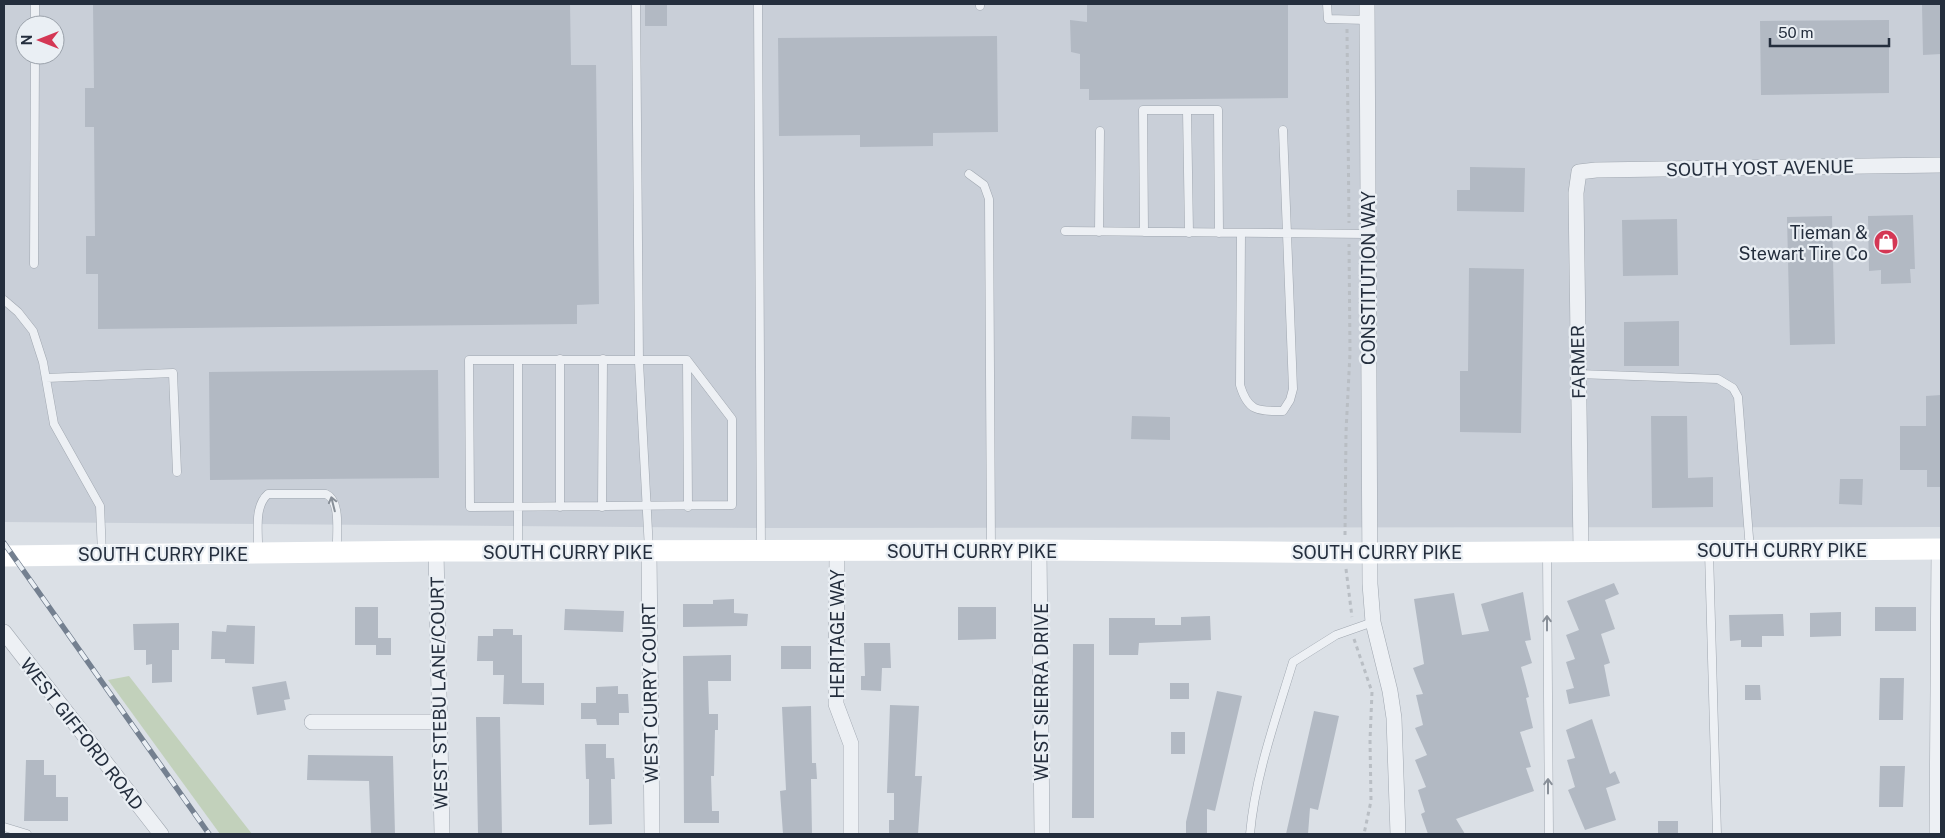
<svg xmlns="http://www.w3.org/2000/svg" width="1945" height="838" font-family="'Public Sans',sans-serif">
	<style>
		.built { fill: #c9cfd8; fill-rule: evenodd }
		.green { fill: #c2d1bb }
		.building { fill: #b2b9c3 }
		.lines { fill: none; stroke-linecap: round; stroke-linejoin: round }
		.lane-casing { stroke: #a0a7b0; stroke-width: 9 }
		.street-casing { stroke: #a0a7b0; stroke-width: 16 }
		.path { stroke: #b9bec4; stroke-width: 3; stroke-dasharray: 4 4; stroke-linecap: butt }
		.lane { stroke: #edf0f4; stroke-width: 8 }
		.street { stroke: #edf0f4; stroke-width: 15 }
		.secondary { stroke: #fff; stroke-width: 21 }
		.rail-casing { stroke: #748090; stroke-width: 5.5 }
		.rail { stroke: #eaeff4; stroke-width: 4; stroke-dasharray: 11; stroke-linecap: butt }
		.oneway { stroke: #888f98 }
		.labels { text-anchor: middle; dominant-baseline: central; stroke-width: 4.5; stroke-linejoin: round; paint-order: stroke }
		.street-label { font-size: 18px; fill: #242e3d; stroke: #eaeff4 }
		.poi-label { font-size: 18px; fill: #242e3d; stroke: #eaeff4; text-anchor: end }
	</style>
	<rect width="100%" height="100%" fill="#dbe0e6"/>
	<path class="built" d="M4 4H1941V527L758 528 4 522ZM25 25H55V55H25Z"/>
	<path class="green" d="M129 676 252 834H220L108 680Z"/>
	<path class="building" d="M93 4H570L571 65H596L599 304 577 305V324L98 329V274H86V236H95L94 127H85V88H94Z
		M645 4H667V26H645Z
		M1087 4H1288V98L1089 100V89H1080V54L1071 52 1070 20 1087 22Z
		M1922 4H1941V54L1923 55Z
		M1889 20V93L1761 95 1760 21Z
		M997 36 998 132 933 133V146L860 147V135L779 136 778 38Z
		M1470 167 1525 168 1524 212 1457 211V190H1470Z
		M1913 215 1915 269H1910L1911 283 1881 284V270L1869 271 1868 216Z
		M1832 216 1835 344 1790 345 1787 217Z
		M1677 219 1678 275 1623 276 1622 220Z
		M1469 268 1524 269 1521 433 1460 432V371H1468Z
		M1679 321V366H1624V322Z
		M438 370 439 478 210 480 209 372Z
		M1941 395V487H1927V470H1900V426H1926V396Z
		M1132 416 1170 417V440L1131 439Z
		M1651 416H1687L1688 478 1713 477V507L1652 508Z
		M1840 479H1863L1862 505 1839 504Z
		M1614 583 1619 594 1605 600 1615 629 1601 634 1610 663 1604 665 1610 696 1569 704 1566 690 1574 688 1566 662 1575 659 1566 635 1579 630 1567 601Z
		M1523 592 1531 640 1525 641 1532 663 1521 667 1529 697 1526 698 1533 728 1520 732 1531 767 1526 768 1534 791 1456 819 1465 834H1428L1421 814 1425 812 1418 790 1426 787 1415 760 1427 755 1415 728 1423 725 1416 695 1423 694 1413 668 1424 664 1414 599 1454 593 1462 635 1489 631 1481 604Z
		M734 599V613L748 614 747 626 683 627V604H713V600Z
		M355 607H378V638H391V655H376V645H355Z
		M958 607H996V639L958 640Z
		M1875 607H1916V631H1875Z
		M565 609 624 611 623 632 564 630Z
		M1841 612V636L1810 637V613Z
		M1783 614 1784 636H1762V647H1741V640L1730 641 1729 615Z
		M1210 616 1211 640 1139 643 1138 655H1109V618H1155V625H1181V617Z
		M179 623V650H172V682L152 683V664L146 665V650H134L133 624Z
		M227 625 255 626 254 664 225 663V659H211L212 631 226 632Z
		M493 629H513V635H522V683H544V705L503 704 504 675H493V661H477L478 636H493Z
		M864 643H890L891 668H882L881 691 861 690V676H865Z
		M1073 644H1094V818H1072Z
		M781 646H811V669H781Z
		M731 655V681H708L709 714H718V730H715L714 776H711L712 811H719V823H684L683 656Z
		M1880 678H1904L1903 720H1879Z
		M286 681 290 699 284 700 286 710 257 715 252 687Z
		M1170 683H1189V699H1170Z
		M1745 685H1760L1761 700H1745Z
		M618 686V694H628L629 713H619V725H597L596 719H581V703H596V687Z
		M1217 691 1242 696 1215 811 1207 809V834H1186V822Z
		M890 705 919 706 915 776H922L918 834H889V820H894V793H887Z
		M811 706 812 763H816L817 779H811L812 834H783L780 791 786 790 782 707Z
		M1314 711 1339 716 1318 810 1310 808 1308 834H1286Z
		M476 717H500L502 834H478Z
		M1592 719 1610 774 1615 771 1620 783 1606 788 1616 820 1585 830 1568 790 1575 787 1567 760 1575 758 1566 730Z
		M1171 732H1185V754H1171Z
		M585 744H606V758H614L615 779H611L612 824 589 825V779H586Z
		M308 755 393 756 395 834H371L369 781 307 780Z
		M26 760H44V775H56V797H68V821H24Z
		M1880 766H1905L1903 807H1879Z
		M1658 821H1678V834H1658Z"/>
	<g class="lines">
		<defs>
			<path id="lane" d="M636 4 639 362 649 550
				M758 4 761 550
				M980 4V6
				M1327 4 1328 19 1367 20
				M35 25V4
				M1187 110 1189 233
				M969 174 984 185 989 199 991 548
				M1065 231 1368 234
				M1099 232 1100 131
				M1144 232 1143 110H1218L1219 233
				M1241 233 1240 385C1248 412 1258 411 1283 411L1290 400 1293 389 1283 130
				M34 264 35 55
				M4 300 18 312 33 331 43 362 54 424 100 506 102 554
				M469 360H687L732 419V505L470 507Z
				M687 360 688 507
				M1578 374 1718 379 1733 388 1738 397 1750 550
				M46 378 173 373 177 472
				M560 507V359
				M602 507 603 359
				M518 550V360
				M258 552C259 534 253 507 268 494H326C342 501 336 535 337 551
				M1709 552 1717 834
				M1547 554 1549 834
				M4 827 27 834
				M1250 834C1255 776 1276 718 1293 662L1336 635 1373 622"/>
			<path id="street" d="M1367 4 1370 584 1373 622 1390 691 1394 718 1398 834
				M1039 550 1042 834
				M436 551 442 834
				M1581 551 1576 193 1579 172 1596 170 1941 165
				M649 552 652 834
				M837 552 836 704 851 744V834
				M4 632 161 834
				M312 722H439
				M1937 834 1939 549"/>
		</defs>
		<use href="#lane" class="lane-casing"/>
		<use href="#street" class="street-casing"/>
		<path class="path" d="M1347 29 1349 223
			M1345 535 1346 432 1350 353 1349 244
			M1346 569 1352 617
			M1354 639 1372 692 1370 740 1371 801 1364 834"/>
		<use href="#lane" class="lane"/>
		<use href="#street" class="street"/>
		<path class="secondary" d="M4 556 436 551 1039 550 1369 553 1941 549"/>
		<defs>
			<path id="rail" d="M4 543 209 834"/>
		</defs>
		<use href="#rail" class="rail-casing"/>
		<use href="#rail" class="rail"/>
	</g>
	<defs><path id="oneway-shaft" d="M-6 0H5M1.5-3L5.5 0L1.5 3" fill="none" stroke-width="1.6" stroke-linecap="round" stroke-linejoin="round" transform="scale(1.25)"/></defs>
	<g class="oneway">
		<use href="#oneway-shaft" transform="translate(333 504) rotate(-104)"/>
		<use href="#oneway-shaft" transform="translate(1547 623) rotate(-90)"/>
		<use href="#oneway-shaft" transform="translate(1548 786) rotate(-90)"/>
	</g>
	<defs>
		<symbol id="shop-disc" viewBox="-11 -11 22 22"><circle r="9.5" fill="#d43754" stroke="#eaeff4"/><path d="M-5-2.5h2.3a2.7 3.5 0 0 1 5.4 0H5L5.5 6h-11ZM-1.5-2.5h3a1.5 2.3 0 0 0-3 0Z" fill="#fff"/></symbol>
	</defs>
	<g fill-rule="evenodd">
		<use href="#shop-disc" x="1872" y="228" width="28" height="28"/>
	</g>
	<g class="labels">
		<g class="street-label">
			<text transform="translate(1760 168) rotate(-1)">SOUTH YOST AVENUE</text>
			<text transform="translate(1368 278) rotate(-90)">CONSTITUTION WAY</text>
			<text transform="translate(1578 362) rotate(-91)">FARMER</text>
			<text x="1782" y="550">SOUTH CURRY PIKE</text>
			<text x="972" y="551">SOUTH CURRY PIKE</text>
			<text x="568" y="552">SOUTH CURRY PIKE</text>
			<text x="1377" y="552">SOUTH CURRY PIKE</text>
			<text x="163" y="554">SOUTH CURRY PIKE</text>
			<text transform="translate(837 634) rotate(-90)">HERITAGE WAY</text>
			<text transform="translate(1041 692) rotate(-90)">WEST SIERRA DRIVE</text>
			<text transform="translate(439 693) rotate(-91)">WEST STEBU LANE/COURT</text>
			<text transform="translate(650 693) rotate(-91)">WEST CURRY COURT</text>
			<text transform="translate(82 734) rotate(52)">WEST GIFFORD ROAD</text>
		</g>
		<g class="poi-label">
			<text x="1868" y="232">Tieman &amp;<tspan x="1868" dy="21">Stewart Tire Co</tspan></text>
		</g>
	</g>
	<rect width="1945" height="838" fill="none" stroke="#242e3d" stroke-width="10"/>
	<g transform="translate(40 40) rotate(270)"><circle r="24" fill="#eaeff4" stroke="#9ba2ab"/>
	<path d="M0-4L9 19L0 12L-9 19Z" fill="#d43754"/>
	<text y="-8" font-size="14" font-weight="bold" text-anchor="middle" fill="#242e3d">N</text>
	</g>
	<path d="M1770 38v8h119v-8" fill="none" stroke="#242e3d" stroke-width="2.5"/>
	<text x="1778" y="38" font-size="15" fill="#242e3d" stroke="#eaeff4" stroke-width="4" paint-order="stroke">50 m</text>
</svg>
